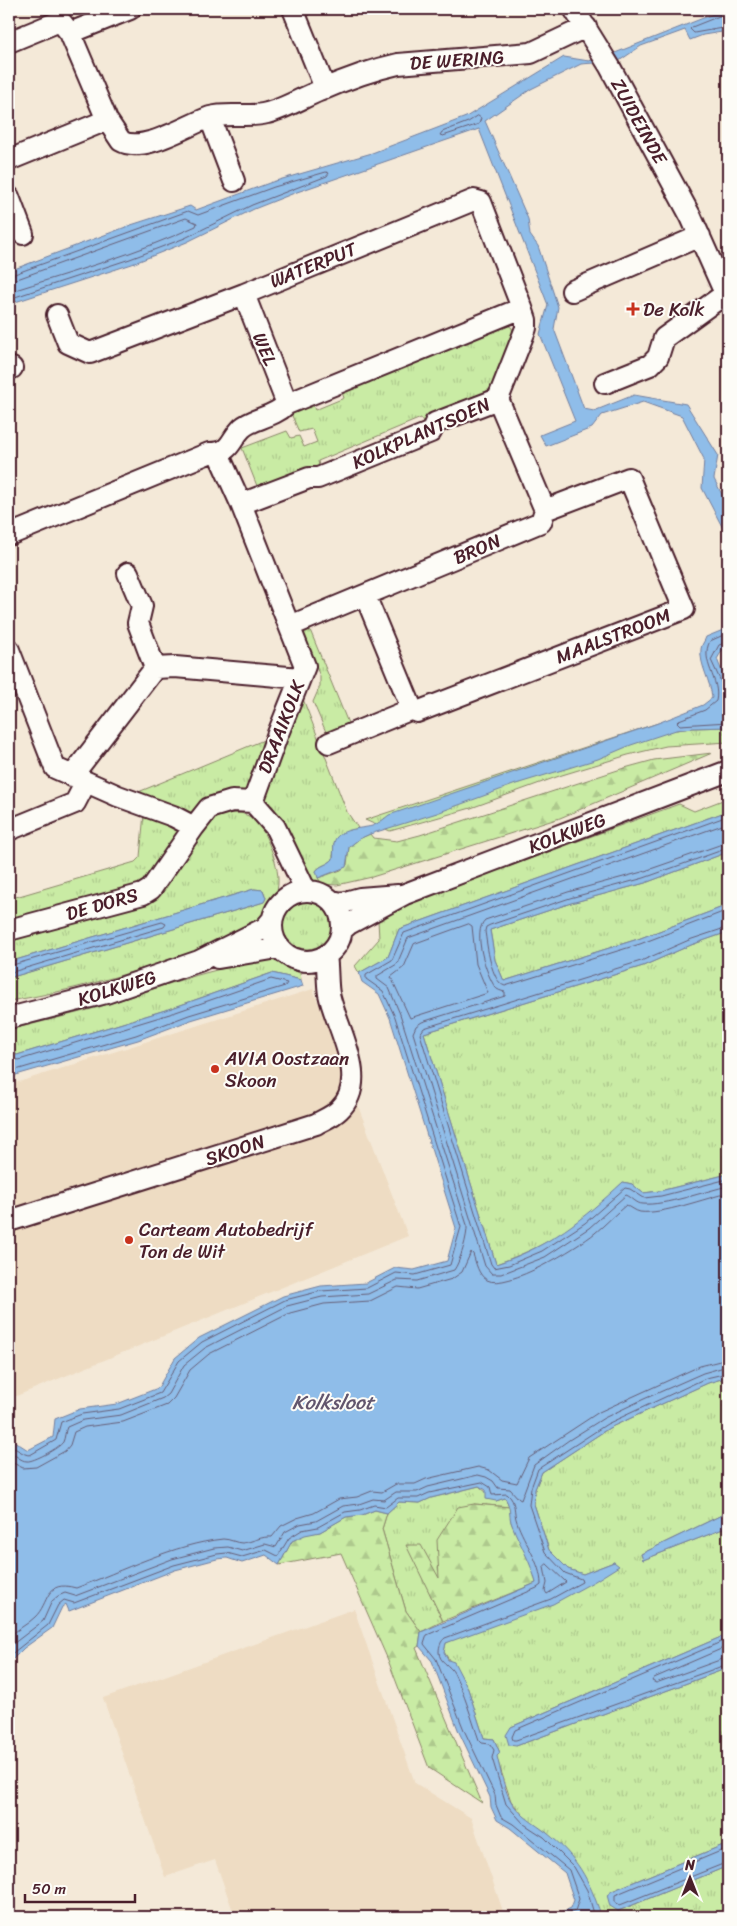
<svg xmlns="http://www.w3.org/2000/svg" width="737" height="1926" font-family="Sriracha,sans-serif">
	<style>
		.built { fill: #eedcc3 }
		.grass { fill: url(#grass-tufts); stroke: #8a8568 }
		.forest { fill: url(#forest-firs); stroke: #8a8568 }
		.water { fill: #8fbde9; stroke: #737e9d }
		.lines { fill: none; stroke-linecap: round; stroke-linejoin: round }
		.shore { stroke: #665e77; stroke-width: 1 }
		.minor-casing { stroke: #4a1f2b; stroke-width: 24 }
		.minor { stroke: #fdfcf7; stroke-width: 20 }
		.poi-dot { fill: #c8321e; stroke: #fdfcf7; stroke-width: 2 }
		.labels { text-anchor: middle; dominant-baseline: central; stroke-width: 4; stroke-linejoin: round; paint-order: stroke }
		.street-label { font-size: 19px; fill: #4a1f2b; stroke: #fdfcf7 }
		.poi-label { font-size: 19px; fill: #4a1f2b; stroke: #fdfcf7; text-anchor: start }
		.water-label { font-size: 20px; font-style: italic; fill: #62566e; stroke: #fdfcf7 }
	</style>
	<defs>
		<pattern id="grass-tufts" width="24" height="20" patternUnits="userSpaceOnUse" patternTransform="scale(1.25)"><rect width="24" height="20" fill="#c9eba4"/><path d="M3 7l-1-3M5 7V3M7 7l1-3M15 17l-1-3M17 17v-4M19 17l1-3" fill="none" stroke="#aec98d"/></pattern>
		<pattern id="forest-firs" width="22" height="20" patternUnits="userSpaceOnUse" patternTransform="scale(1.25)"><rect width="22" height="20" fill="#c9eba4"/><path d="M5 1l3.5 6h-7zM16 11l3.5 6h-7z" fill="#aec98d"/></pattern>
	</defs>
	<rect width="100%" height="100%" fill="#f4e9d8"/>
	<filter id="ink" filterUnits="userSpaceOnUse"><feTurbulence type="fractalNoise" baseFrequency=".02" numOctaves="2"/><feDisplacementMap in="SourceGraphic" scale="10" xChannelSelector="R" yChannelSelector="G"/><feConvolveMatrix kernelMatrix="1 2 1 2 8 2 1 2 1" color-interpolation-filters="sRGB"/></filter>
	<g filter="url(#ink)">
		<path class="built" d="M313 989 408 1236 9 1399V1085Z
			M354 1609 415 1783 471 1818 505 1917H235L215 1860 165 1877 103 1698Z"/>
		<path class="grass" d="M507 324 512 328 513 336 493 386 481 395 483 398 426 427 421 418 318 461 320 471 313 468 259 491 242 448 287 431 291 438 299 436 304 447 317 442 312 429 299 432 290 411 310 399 315 410 344 398 340 386Z
			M310 630 350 728 329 739 313 702 320 686V676L301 634Z
			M303 699 347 812 358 828 344 833 334 843 333 859C328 865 320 865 316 871L322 884 313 880 304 870 273 808 263 801Z
			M658 723 676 730 693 728 728 727V742L666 746 628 755 562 775 471 808 390 831 365 820Z
			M271 737 248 792 198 808 188 815 136 793Z
			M728 798V811L399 929 388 957 359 973 355 966 379 939 378 920 412 902 679 804 694 811Z
			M144 813 177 826V837L146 882 140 885 9 920V899L135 862 140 857Z
			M241 813 256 819C267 837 284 872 276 894 274 901 266 915 261 920 239 938 211 946 185 955 128 974 69 992 9 1001V978L264 902 266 898 263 890 254 889 9 962V939L154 900 207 824 219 814Z
			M728 852V905L638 939 504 981 495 960 490 930 571 903 645 883Z
			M283 925a24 24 0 1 1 48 0a24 24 0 1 1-48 0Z
			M728 932V1174L660 1191 643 1193 632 1184 623 1182C610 1195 597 1208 582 1219 557 1239 527 1253 496 1264L424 1033 643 966 691 945Z
			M272 960 300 973 301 980 272 973 172 1008 17 1055 9 1053V1030C40 1022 71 1015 102 1006 158 988 213 966 272 960Z
			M728 1377V1512L641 1554 643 1560 728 1527V1634L511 1727 516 1746 728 1668V1843L612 1891 618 1911 728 1866V1917H596L600 1915 547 1833 528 1821 511 1801 496 1756 500 1753 494 1739 484 1738 468 1689 444 1652 446 1643 614 1562 583 1574 568 1569 549 1550 534 1504 535 1489 542 1472 609 1428 708 1383Z
			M479 1486 496 1501 505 1498 510 1507 474 1504 440 1580 407 1545 443 1621 421 1632 406 1611 382 1529 387 1513 399 1502 420 1503 431 1498Z"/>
		<path class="forest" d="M712 753 560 818 372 877 337 885 322 884 318 878 341 870 347 865 349 847 359 839 370 834 373 838 397 841 420 835 621 769 654 760Z
			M474 1504 510 1507 511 1522 532 1565 536 1583 443 1621 406 1545H421L439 1578 437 1540 458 1507Z
			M375 1510 387 1513 382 1529 406 1611 421 1632 419 1646 416 1648 482 1803 429 1768 388 1660 341 1553 279 1565 292 1541 305 1534 320 1532 346 1517 362 1515Z"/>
		<path class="water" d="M726 9H728V31L703 35 690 40 685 30 641 46 619 61 581 64 531 89 485 121 528 219 530 235 538 246 558 307 554 329 584 409 594 411 634 395 686 404 718 455 714 479 728 506V538L702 488 704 459 682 416 643 402 602 415 592 428 546 446 540 435 575 421 540 334 548 305 479 129 297 192 254 209 187 242 132 264 9 304V271L131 225 190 206 196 210 272 182 372 153 466 117 564 57 589 61 615 53Z
			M728 628V646L723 649 717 659 728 687V727L693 728 676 730 631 745 598 759 516 784 437 813 370 834 359 839 349 847 346 867 318 878 316 871C320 865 328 865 333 859 334 854 333 848 334 843 337 828 361 829 372 826 378 824 384 819 389 815L658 723 703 705 712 698C711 681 699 665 701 649 701 645 705 641 706 637Z
			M728 811V852L645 883 571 903 490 930 495 960 504 981 638 939 728 905V932L691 945 643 966 424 1033 496 1264C549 1247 583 1219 623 1182L632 1184 643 1193 660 1191 728 1174V1377L708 1383 609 1428 542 1472 535 1489 534 1504 549 1550 568 1569 583 1574 614 1562 619 1566 595 1581 553 1604 446 1643 444 1652 448 1660 454 1662 468 1689 484 1738 494 1739 500 1753 497 1756C500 1769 505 1793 512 1803 522 1817 534 1823 547 1833 577 1857 589 1879 601 1915L596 1917H550L571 1908 574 1900 565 1873 510 1828 497 1820 491 1807 490 1797 459 1732 432 1661 419 1646 421 1632 536 1583C531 1562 520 1545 512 1525 508 1515 512 1509 505 1498L496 1501 486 1499V1490L479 1486 431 1498 420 1503 399 1502 387 1513 375 1510 362 1515 346 1517 320 1532 305 1535 292 1541 279 1565 266 1555 242 1563 227 1558 217 1559 175 1570 69 1611 66 1604 62 1607 52 1628 24 1648 9 1663V1443L14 1441 28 1450 53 1437 55 1419 80 1409 117 1404 158 1388 175 1358 199 1338 283 1296 321 1286 366 1283 395 1268 414 1270 447 1261 456 1228 390 1018 379 994 362 982 359 973 388 957 399 929Z
			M254 889 263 890 266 898 264 902 9 978V962Z
			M272 973 301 980 303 986 191 1020 138 1040 9 1077V1053L17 1055 172 1008Z
			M728 1512V1527L643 1560 641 1554Z
			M728 1634V1668L516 1746 509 1745 506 1735 511 1727Z
			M728 1843V1866L618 1911 610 1906 607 1895 612 1891Z"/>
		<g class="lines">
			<path class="shore" d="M725 9 722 15 692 27 690 29 694 33 728 27
				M478 116 481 118 479 124 443 136 440 135 442 132 468 122Z
				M9 276 188 211 198 215 274 187 326 172 329 173 327 176 252 205 185 238 130 259 9 299
				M9 282 186 218 197 223 196 226C136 254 72 272 9 292
				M728 633 710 641C699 662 721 679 716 701L705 710 679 720 677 722 680 725 728 722
				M728 642 719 645 711 660 722 684 728 687
				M728 842 642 872 568 892 485 920C472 932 486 974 495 987 497 990 501 991 505 992V996L422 1022 416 1026 413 1033 485 1266 492 1274H501L545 1257 589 1228 626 1195C632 1197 636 1204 643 1204 664 1206 706 1191 728 1186
				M728 848 644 878 570 898 490 925 486 927 485 931C487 945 491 982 505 986L640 944 728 910
				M469 924 472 926 476 964 488 993 410 1018 391 977 404 967 414 944Z
				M728 927 689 940 641 961 424 1028 420 1034 491 1264 494 1268 509 1265 542 1251 585 1223 625 1188 630 1189 644 1198 661 1196 728 1179
				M9 966 162 922 166 924 164 927 9 973
				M9 1058 19 1060 173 1013 271 979 287 983 285 986 189 1015 136 1035 9 1072
				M9 1447C17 1447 22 1455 30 1455L56 1440 61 1422 82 1414 119 1409 160 1393 179 1361 202 1342 285 1300 321 1291 367 1288 396 1273 415 1275 450 1265 461 1227 395 1017 383 991 366 979V975L392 960 404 933 728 816
				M9 1453C16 1454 20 1461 27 1461 33 1462 59 1448 63 1442 65 1438 65 1431 67 1427L83 1420 121 1415 163 1398 168 1394 184 1365 205 1348 287 1306 322 1297 368 1294 397 1280 417 1281 454 1270C460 1262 468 1235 467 1225L400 1014 389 988 377 979V976L397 964 408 938 728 823
				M9 1461 23 1468 36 1467 65 1451 70 1445 74 1432 85 1427 123 1422 167 1405 174 1398 190 1370 209 1354 290 1313 324 1304 370 1301 398 1287 417 1289 452 1279 462 1272 471 1252 473 1254C476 1263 478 1275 487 1280 507 1291 578 1247 595 1233 606 1224 615 1214 626 1205 631 1207 635 1211 640 1212 661 1215 706 1198 728 1193
				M547 1564 566 1582 547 1594 545 1591 547 1583 544 1567Z
				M9 1637C17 1629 27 1625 35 1617 50 1603 44 1579 76 1588 122 1571 174 1544 223 1539 230 1539 236 1543 242 1543 253 1542 261 1536 272 1537L281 1526 297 1518 314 1513 339 1499 357 1497 372 1491 382 1492 396 1484H415L426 1479 478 1467 489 1470 502 1480 517 1483 529 1458 599 1412 700 1366 728 1359
				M728 1639 515 1730 512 1737 513 1740H516L728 1664
				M728 1646 654 1678 652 1681 656 1683 728 1657
				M9 1647 43 1621 52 1601 58 1596 65 1593 75 1596 172 1559 214 1548 228 1547 242 1551 265 1544 276 1547 285 1532 300 1524 316 1521 343 1506 359 1504 373 1499 384 1500 396 1492H417L428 1487 478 1475 486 1477 493 1481 498 1488 510 1489 519 1499 521 1500 534 1465 569 1440 604 1418 644 1399 703 1373 728 1366
				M9 1656 48 1625 58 1605 64 1600 74 1603 174 1565 217 1554 227 1553 242 1557 266 1550 278 1556 289 1538 302 1530 318 1527 345 1512 360 1510 374 1505 386 1507 398 1498H418L429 1493 482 1482 490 1487 492 1495 507 1494C517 1502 513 1512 517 1522 524 1543 541 1562 541 1585L537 1588 427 1635 424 1644 436 1659 464 1730 495 1795 496 1805 501 1817 513 1824 569 1870 579 1899 575 1911 562 1917
				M728 1848 615 1895V1902L620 1905 728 1862
				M595 1917 587 1890 574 1867 544 1837 524 1824 506 1804 492 1758 494 1750 490 1744 482 1743 479 1740C471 1717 465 1695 454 1673 450 1665 439 1662 439 1652 439 1646 441 1641 445 1638L551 1599 582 1582 581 1579 565 1573 545 1552 529 1505 531 1488 538 1469 607 1424 706 1378 728 1373"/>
			<defs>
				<path id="minor" d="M293 9 325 88
					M574 9 610 67 691 217 728 300
					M9 42 55 23H62L70 33
					M210 118 234 181
					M107 120 70 33 130 9
					M9 160 107 120 121 141C143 154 187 125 210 117 229 112 248 118 267 113 284 109 302 98 319 91 344 80 371 70 398 64L531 53 586 27
					M9 197 23 234
					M572 291 700 236
					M244 294 287 404
					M57 315 68 343 90 353 244 294 474 200 481 202 522 308
					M9 369 12 368
					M605 383 650 365 658 357 664 338 725 294
					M9 535 209 453C232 453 229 441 242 428 253 418 273 418 287 404L522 308 526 320V328L498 399 435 423 431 432 318 478H309L241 504
					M128 573 142 606 138 623 155 668
					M365 595 412 709 417 712 684 609 629 478 545 510
					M290 626 541 522 545 510 498 399
					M9 650 55 768 118 796 173 816 194 827 209 808 232 801 253 802 277 736 305 666 241 504 218 453
					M329 743 412 709
					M72 776 155 668 175 667 300 678
					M253 802 275 827 303 885 308 891
					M9 830 75 803 86 782
					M272 926a35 35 0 1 1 70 0a35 35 0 1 1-70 0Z
					M332 901 342 903 360 898 398 895
					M9 930 143 894 151 889 194 827
					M342 930 349 924 405 894 728 771
					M218 958 272 949H280
					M9 1018 106 993 199 961 265 928 271 921
					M9 1221 316 1124C323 1120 333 1116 339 1110 371 1080 336 1028 329 994 327 983 328 968 326 956"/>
			</defs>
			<use href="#minor" class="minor-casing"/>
			<use href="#minor" class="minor"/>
		</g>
	</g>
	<g class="poi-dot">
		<path d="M630.5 301.5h5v5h5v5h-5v5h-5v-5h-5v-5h5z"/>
		<circle cx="215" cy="1069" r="5"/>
		<circle cx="129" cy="1240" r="5"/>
	</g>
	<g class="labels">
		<g class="street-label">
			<text transform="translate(457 60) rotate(-4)">DE WERING</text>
			<text transform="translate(639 121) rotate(61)">ZUIDEINDE</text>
			<text transform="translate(313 265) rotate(-22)">WATERPUT</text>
			<text transform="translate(265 349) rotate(68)">WEL</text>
			<text transform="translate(421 433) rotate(-24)">KOLKPLANTSOEN</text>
			<text transform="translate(477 549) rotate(-23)">BRON</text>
			<text transform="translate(613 636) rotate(-21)">MAALSTROOM</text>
			<text transform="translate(281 727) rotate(-69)">DRAAIKOLK</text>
			<text transform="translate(567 833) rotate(-21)">KOLKWEG</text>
			<text transform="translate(102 904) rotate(-16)">DE DORS</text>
			<text transform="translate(117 988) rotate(-17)">KOLKWEG</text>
			<text transform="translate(235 1150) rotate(-18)">SKOON</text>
		</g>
		<g class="poi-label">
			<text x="643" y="309">De Kolk</text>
			<text x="225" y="1058">AVIA Oostzaan<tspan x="225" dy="22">Skoon</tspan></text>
			<text x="139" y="1229">Carteam Autobedrijf<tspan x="139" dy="22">Ton de Wit</tspan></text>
		</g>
		<g class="water-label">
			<text x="333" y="1402">Kolksloot</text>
		</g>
	</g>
	<rect width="737" height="1926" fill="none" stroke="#fdfcf7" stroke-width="30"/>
	<rect x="15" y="15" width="707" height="1896" fill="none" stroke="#4a1f2b" stroke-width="2" filter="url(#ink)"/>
	<g transform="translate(690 1878)" stroke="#fdfcf7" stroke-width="4" paint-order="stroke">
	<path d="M0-4L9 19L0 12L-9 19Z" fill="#4a1f2b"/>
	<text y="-8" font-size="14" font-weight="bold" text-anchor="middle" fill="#4a1f2b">N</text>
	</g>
	<path d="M25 1894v8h110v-8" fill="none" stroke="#4a1f2b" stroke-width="2.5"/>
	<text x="32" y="1894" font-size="15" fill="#4a1f2b" stroke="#fdfcf7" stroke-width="4" paint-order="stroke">50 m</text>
</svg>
